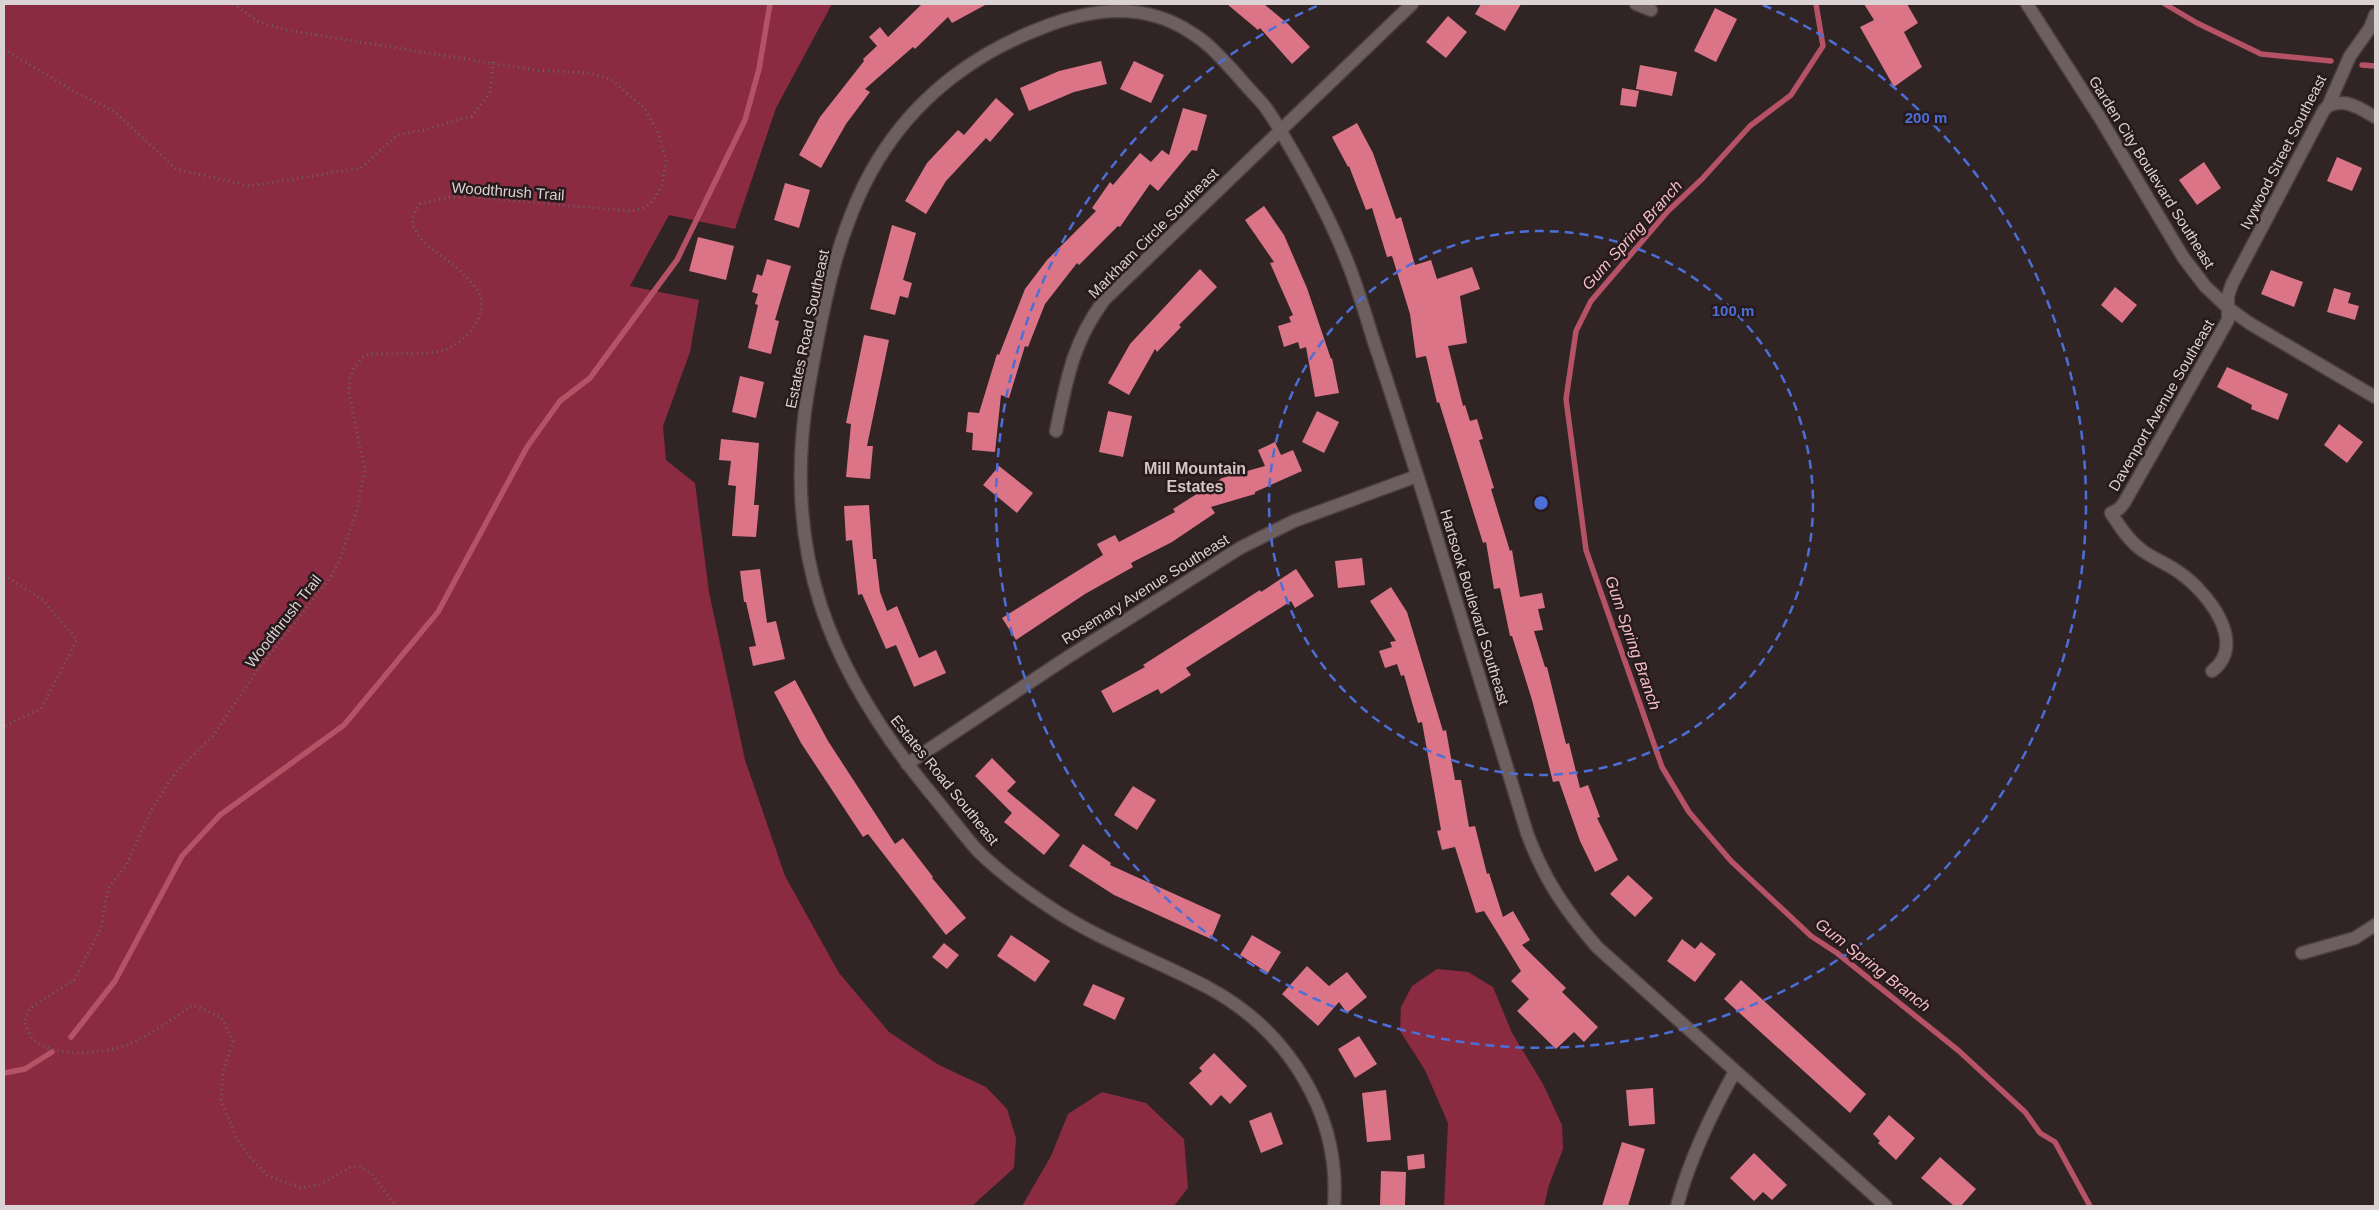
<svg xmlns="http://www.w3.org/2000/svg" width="2379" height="1210" font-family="Helvetica,sans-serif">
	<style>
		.forest { fill: #8a2b41 }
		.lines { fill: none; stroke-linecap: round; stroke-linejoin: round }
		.stream { stroke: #b55265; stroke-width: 5.5 }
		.building { fill: #da7486 }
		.minor-casing { stroke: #4b4041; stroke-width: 15 }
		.path { stroke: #6d6263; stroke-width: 3; stroke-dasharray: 1 4; stroke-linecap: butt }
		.minor { stroke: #6d5e5f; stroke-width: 12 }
		.ring { fill: none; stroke: #4c6fd7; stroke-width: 2.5; stroke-dasharray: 9 6 }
		.labels { text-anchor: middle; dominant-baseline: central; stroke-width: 5; stroke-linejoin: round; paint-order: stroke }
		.street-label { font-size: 15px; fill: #dbd2d3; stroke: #271a1c }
		.water-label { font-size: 16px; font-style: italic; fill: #f5bec5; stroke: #271a1c }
		.neighbourhood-label { font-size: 16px; font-weight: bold; fill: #d5c4c6; stroke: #271a1c }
		.centre { fill: #4c6fd7; stroke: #271a1c; stroke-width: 2.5 }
		.ring-label { font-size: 15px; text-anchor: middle; font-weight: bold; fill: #4c6fd7; stroke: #271a1c; stroke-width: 5; stroke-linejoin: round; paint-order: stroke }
	</style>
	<rect width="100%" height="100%" fill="#312425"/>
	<path class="forest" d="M4 4H832L776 108 735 229 669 215 630 286 699 300 690 352 663 426 666 460 695 483 709 592 745 760 785 876 839 973 889 1032 939 1065 986 1087 1007 1109 1016 1138 1014 1168 972 1206H4Z
		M1437 969 1468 972 1493 987 1512 1033 1543 1084 1562 1125 1563 1149 1549 1185 1544 1206H1444L1448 1123 1425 1070 1400 1031 1401 1007 1412 986Z
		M1102 1092 1146 1103 1184 1139 1188 1188 1174 1206H1022L1051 1156 1068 1114Z"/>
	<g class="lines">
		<path class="stream" d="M1816 4 1823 46 1791 95 1750 126 1702 179 1668 211 1591 301 1576 331 1566 399 1586 550 1662 767 1689 812 1731 861 1811 936 1837 953 1959 1051 2025 1112 2040 1133 2055 1142 2090 1206
			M2165 4 2197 23 2261 54 2331 61
			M2362 65 2375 66
			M71 1037 115 981 182 856 220 815 344 725 438 612 527 447 560 401 590 378 677 260 745 120 759 69 770 4
			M4 1073 25 1069 52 1052"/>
	</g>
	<path class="building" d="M922 4H987L952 23 948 17 915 49 913 47 865 89 870 92 846 124 821 168 799 155 820 117 864 61 863 59 877 46 869 37 880 27 888 37Z
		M1227 4H1264L1288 24 1310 47 1292 64 1260 28 1258 30Z
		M1481 4H1521L1505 31 1475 14Z
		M1864 4H1907L1918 23 1904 32 1922 67 1894 87 1860 27 1874 20Z
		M1715 8 1737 19 1716 62 1694 51Z
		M1448 16 1467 32 1446 58 1426 42Z
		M1101 61 1107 84 1074 92 1029 111 1020 88 1059 71Z
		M1134 61 1164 75 1151 103 1120 89Z
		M1640 65 1677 72 1672 96 1636 89Z
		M1622 88 1639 91 1636 107 1620 105Z
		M996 98 1014 114 990 142 986 138 946 181 926 214 905 201 927 163 958 130 964 135Z
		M1183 108 1207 115 1197 151 1192 150 1158 191 1150 184 1120 227 1118 226 1079 265 1077 263 1045 304 1028 347 1025 346 1009 398 1001 395 995 452 972 450 973 433 966 432 968 412 979 413 997 354 999 355 1025 289 1047 260 1096 211 1092 208 1110 182 1113 185 1140 153 1151 162 1162 150 1169 155Z
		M1357 123 1373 153 1396 219 1401 217 1415 265 1431 260 1437 279 1472 267 1480 289 1460 296 1467 343 1448 346 1463 406 1465 405 1470 421 1477 419 1483 439 1479 440 1494 488 1491 489 1510 551 1512 550 1520 597 1542 593 1545 608 1538 609 1543 630 1534 631 1545 667H1547L1566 744 1569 743 1580 788 1588 785 1600 817 1597 818 1618 860 1595 872 1580 841 1559 781 1553 782 1532 700 1512 636H1510L1500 588 1494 589 1486 542 1483 543 1439 402 1437 403 1426 356 1416 358 1410 314 1392 256 1387 257 1372 208 1366 210 1349 166 1348 167 1332 137Z
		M2337 157 2362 168 2352 191 2327 181Z
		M2204 162 2221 188 2197 205 2179 180Z
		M785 183 810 190 799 228 774 220Z
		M1264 206 1284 235 1307 288 1331 359 1332 358 1339 393 1315 397 1306 347 1300 349 1298 342 1284 347 1278 326 1291 322 1289 317 1293 315 1270 263 1274 262 1245 220Z
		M892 225 916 233 903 280 912 283 908 298 900 296 895 315 870 309Z
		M698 237 734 246 726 280 689 271Z
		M767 259 791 266 775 320 779 321 771 354 748 348 758 305 755 304 758 294 752 292 757 274 762 276Z
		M1200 269 1217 287 1179 325 1181 327 1157 352 1155 349 1129 395 1108 383 1130 344Z
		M2271 270 2303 282 2294 307 2261 294Z
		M2115 287 2137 305 2122 323 2101 305Z
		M2334 288 2351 293 2348 303 2359 306 2355 320 2327 312Z
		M864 335 889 340 867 446H873L870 479 846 477 851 424 846 423Z
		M2227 367 2288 394 2278 420 2251 409 2252 405 2217 387Z
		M740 376 764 382 756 418 732 412Z
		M1108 411 1132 416 1123 457 1099 452Z
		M1317 411 1339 422 1324 453 1302 442Z
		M2339 424 2363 442 2347 463 2324 445Z
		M721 439 759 443 754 505H759L756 537 732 536 736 486 728 485 731 461 719 460Z
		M1275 442 1281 455 1293 450 1302 471 1255 492V494L1211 507 1215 513 1172 542 1131 563 1133 567 1085 594 1016 640 1002 618 1103 555 1097 544 1115 535 1119 542 1175 512 1173 509 1222 478 1265 466 1258 450Z
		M999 466 1033 493 1017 513 983 485Z
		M869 505 873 559H876L880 592 887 611 897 606 919 658 936 650 946 673 914 687 896 645 886 649 862 594 858 595 852 540 846 541 844 506Z
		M1362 558 1365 585 1338 588 1335 561Z
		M760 569 767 623 776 621 785 659 753 666 749 647 756 646 746 602H744L740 571Z
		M1296 569 1314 596 1295 608 1291 601 1186 668 1191 675 1161 694 1158 689 1113 713 1101 691 1145 667 1143 665 1260 590 1261 592Z
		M1391 587 1407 612 1443 731 1446 730 1455 780H1461L1469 827 1475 826 1487 874 1489 873 1503 917 1513 911 1530 940 1522 945 1566 988 1562 992 1598 1027 1584 1042 1574 1032 1556 1049 1517 1011 1529 999 1511 981 1521 971 1484 911 1476 913 1455 847 1442 850 1437 831 1441 830 1422 722 1418 723 1404 675 1401 676 1397 664 1385 668 1379 651 1392 647 1390 642 1396 641 1370 601Z
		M795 680 828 741 895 844 903 838 933 877 932 878 966 918 946 935 868 834 863 837 801 743 774 692Z
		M992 758 1016 782 1007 791 1060 835 1044 855 1004 822 1012 813 975 776Z
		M1133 786 1156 800 1137 830 1114 815Z
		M1083 844 1111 863 1110 865 1221 915 1211 939 1114 895 1069 866Z
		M1628 875 1653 898 1635 917 1610 894Z
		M1011 935 1050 961 1035 982 997 956Z
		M1252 935 1281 952 1268 973 1240 955Z
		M1682 939 1695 949 1701 942 1716 954 1695 982 1667 961Z
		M944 943 959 955 947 969 932 957Z
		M1307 966 1329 986 1347 972 1367 997 1347 1013 1339 1002 1318 1026 1282 994Z
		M1741 980 1866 1094 1850 1113 1724 999Z
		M1093 984 1125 998 1115 1020 1083 1005Z
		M1359 1036 1377 1064 1355 1078 1338 1049Z
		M1214 1053 1247 1086 1230 1104 1221 1095 1211 1106 1189 1083 1202 1071 1199 1068Z
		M1653 1088 1655 1124 1629 1126 1626 1090Z
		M1386 1090 1391 1140 1367 1142 1362 1093Z
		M1271 1112 1283 1144 1261 1153 1249 1121Z
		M1889 1115 1915 1138 1896 1160 1878 1143 1880 1141 1873 1134Z
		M1622 1142 1645 1149 1635 1183 1628 1206H1602Z
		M1754 1153 1787 1185 1772 1200 1763 1192 1754 1201 1730 1178Z
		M1424 1154 1425 1168 1408 1170 1407 1156Z
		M1940 1157 1976 1189 1961 1206H1954L1921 1178Z
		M1381 1171 1406 1172 1405 1206 1380 1205Z"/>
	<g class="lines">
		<defs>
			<path id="minor" d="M1636 4 1651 10
				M2027 4 2100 118 2183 257 2205 286 2227 307 2249 323 2375 397
				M2328 106C2346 98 2359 108 2375 117
				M1056 431C1067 379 1072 344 1104 300L1412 4
				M2212 671C2249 643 2206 591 2180 573 2168 564 2154 559 2143 551 2129 541 2120 527 2111 513L2119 509 2124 503 2228 320V296L2232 284 2324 110 2328 106 2350 56 2370 28 2375 15
				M907 764 1068 657 1240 548 1294 521 1417 476
				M2302 953 2355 938 2375 925
				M1334 1206C1341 1114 1288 1030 1207 987 1154 959 1098 940 1048 906 1024 890 999 872 978 851 961 832 946 811 929 791 829 669 781 552 808 391 822 311 838 218 885 149 923 92 979 51 1044 27 1093 8 1144 2 1190 32 1209 43 1222 59 1237 75 1245 85 1254 94 1262 103 1273 116 1281 132 1290 147 1311 183 1331 221 1347 261 1358 288 1366 317 1375 345 1393 398 1409 450 1426 503 1460 613 1493 723 1527 833 1544 879 1565 910 1597 947L1886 1206
				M1677 1206C1690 1158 1711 1115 1735 1071"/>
		</defs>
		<use href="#minor" class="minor-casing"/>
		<path class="path" d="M233 4 259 22 286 30 534 70 588 73 611 79 645 109 659 134 666 161 662 186 652 202 644 208 631 211 474 197H449L420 204C413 213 410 221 416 232 428 251 450 259 464 275 469 280 476 287 479 293 490 318 462 346 441 351 422 355 391 353 371 354L363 357 354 368 350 378 349 393 365 470 357 510 340 559 331 577 256 672 213 736 175 773 152 809 126 866 108 888 101 928 74 980 30 1008 24 1022C27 1027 29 1035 33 1039 54 1059 102 1054 127 1045 150 1036 172 1019 193 1005L221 1017 233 1041 223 1072 221 1101 237 1139 248 1155 268 1176 301 1188 319 1185 351 1167H361L372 1174 396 1206
			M4 49 77 93 114 111 176 169 250 186 361 168 397 135 424 130 472 116 490 92 493 62
			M4 575 43 600 77 640 41 709 4 726"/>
		<use href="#minor" class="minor"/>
	</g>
	<g class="ring">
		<circle cx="1541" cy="503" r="272"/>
		<path d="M1763 5A545 545 0 1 1 1319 5"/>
	</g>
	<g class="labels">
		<g class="street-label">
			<text transform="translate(2283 152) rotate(-63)">Ivywood Street Southeast</text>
			<text transform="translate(2152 172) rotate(58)">Garden City Boulevard Southeast</text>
			<text transform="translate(508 191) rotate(4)">Woodthrush Trail</text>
			<text transform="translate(1153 233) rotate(-45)">Markham Circle Southeast</text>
			<text transform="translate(807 329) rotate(-78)">Estates Road Southeast</text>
			<text transform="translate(2161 405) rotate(-60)">Davenport Avenue Southeast</text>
			<text transform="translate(1145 589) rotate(-32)">Rosemary Avenue Southeast</text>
			<text transform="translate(1475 607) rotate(73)">Hartsook Boulevard Southeast</text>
			<text transform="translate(283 621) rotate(-52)">Woodthrush Trail</text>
			<text transform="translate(945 780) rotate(51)">Estates Road Southeast</text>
		</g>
		<g class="water-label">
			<text transform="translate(1632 235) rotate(-48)">Gum Spring Branch</text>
			<text transform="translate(1633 643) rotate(71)">Gum Spring Branch</text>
			<text transform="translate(1873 965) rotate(38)">Gum Spring Branch</text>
		</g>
		<g class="neighbourhood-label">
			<text x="1195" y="468">Mill Mountain<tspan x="1195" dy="18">Estates</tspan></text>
		</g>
	</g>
	<circle cx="1541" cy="503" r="8" class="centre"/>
	<g class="ring-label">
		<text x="1926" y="123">200 m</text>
		<text x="1733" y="316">100 m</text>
	</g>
	<rect width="2379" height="1210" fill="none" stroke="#dbd2d3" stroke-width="10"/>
</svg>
